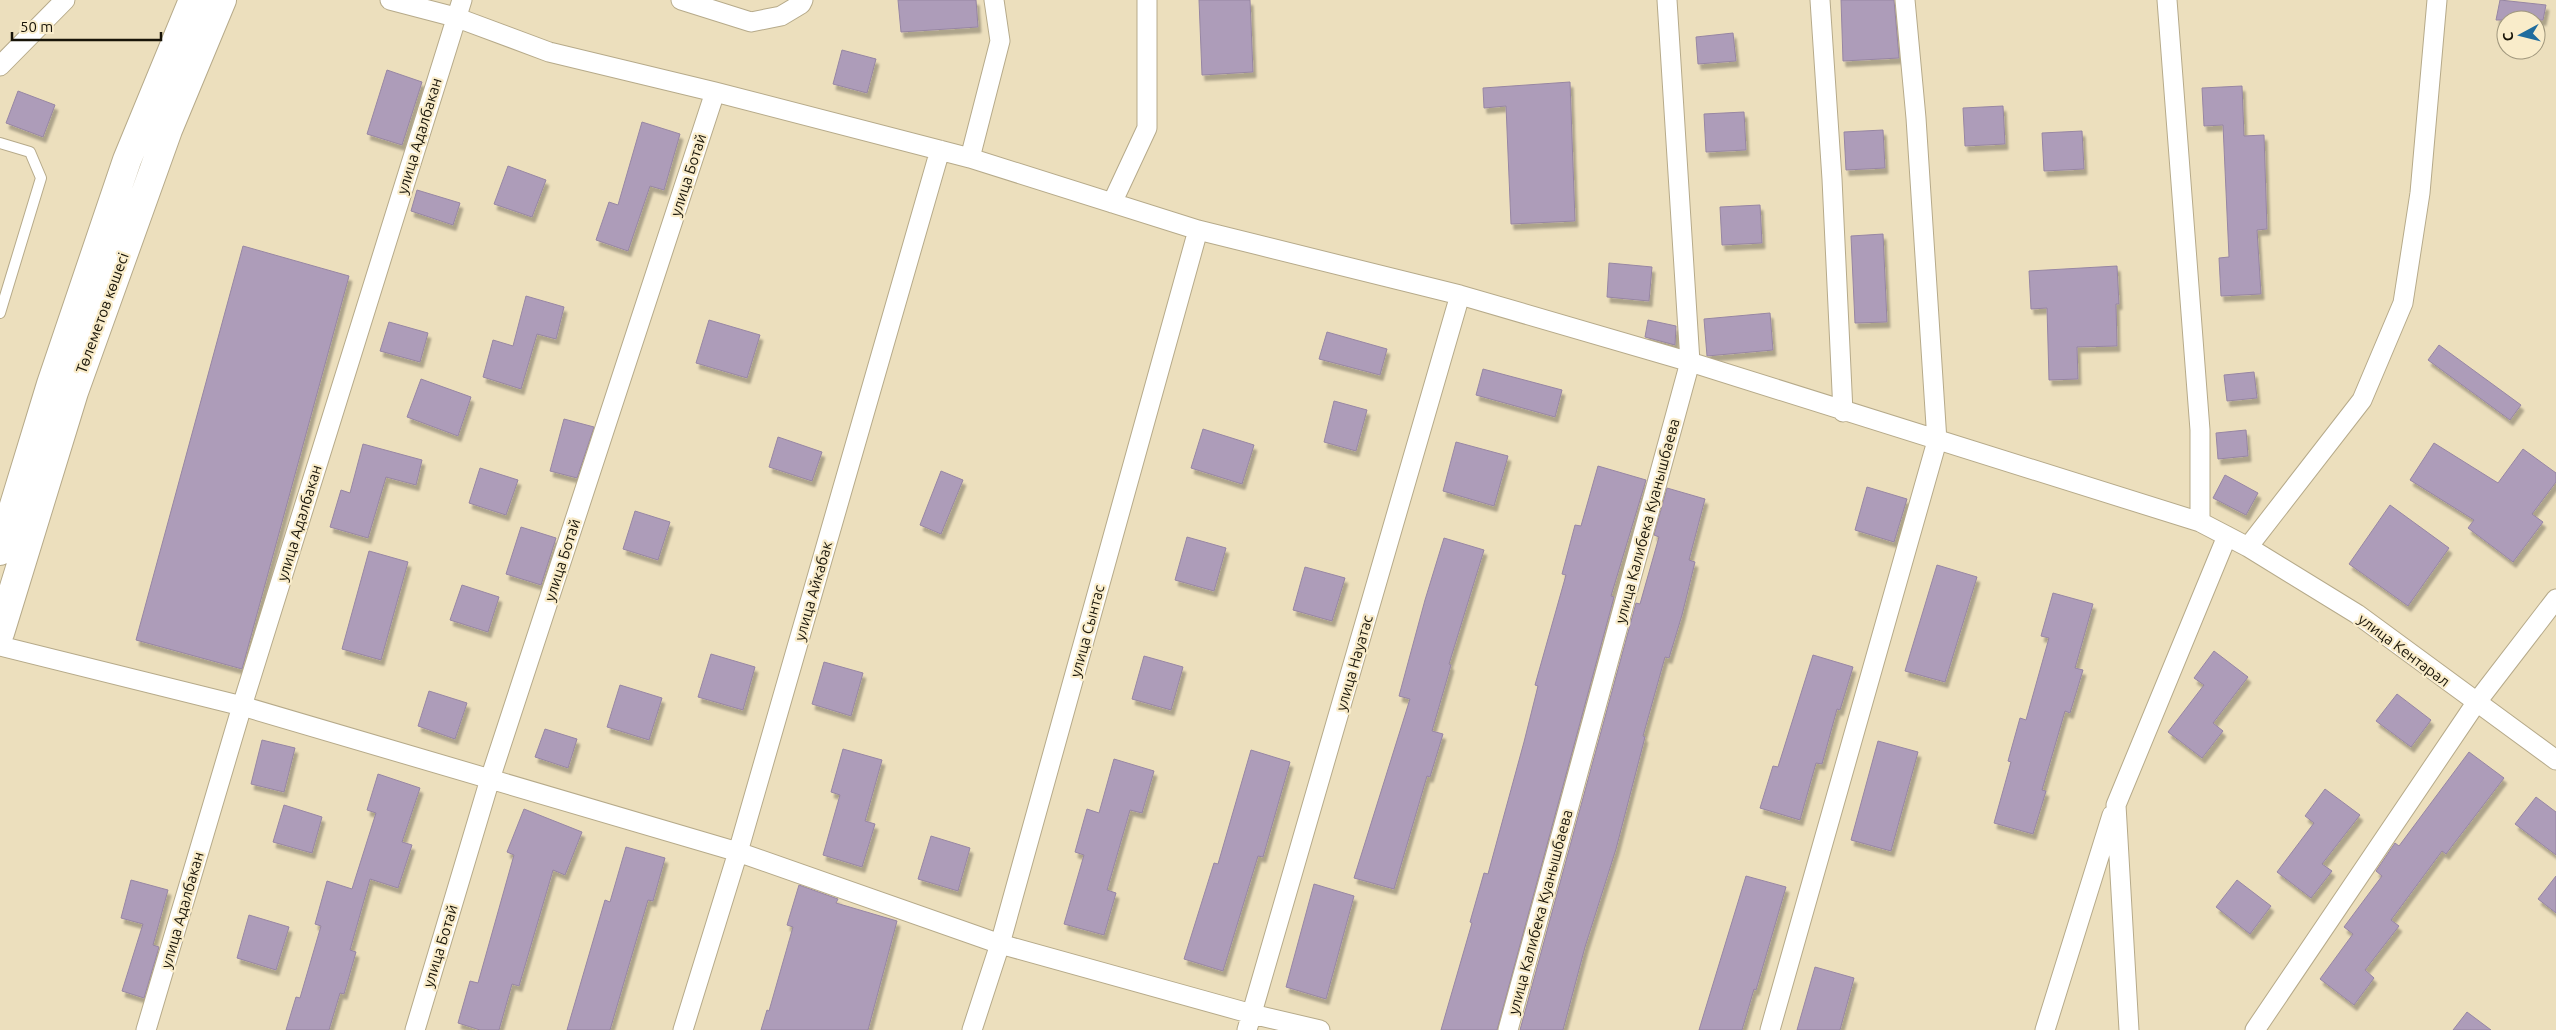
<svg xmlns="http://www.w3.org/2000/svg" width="2556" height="1030" font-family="Ubuntu,sans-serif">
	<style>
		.building { fill: #ad9cb9; stroke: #9786a3; filter: url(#shadow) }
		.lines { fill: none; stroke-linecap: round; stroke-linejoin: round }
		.lane-casing { stroke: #b6aa8a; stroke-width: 12 }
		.street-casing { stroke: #b6aa8a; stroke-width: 21 }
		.primary-casing { stroke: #b6aa8a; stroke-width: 30 }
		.lane { stroke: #fff; stroke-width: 10 }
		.street { stroke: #fff; stroke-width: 19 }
		.primary { stroke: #fff; stroke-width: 28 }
		.labels { text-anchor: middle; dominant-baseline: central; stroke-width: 4.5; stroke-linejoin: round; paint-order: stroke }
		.street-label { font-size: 15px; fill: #181408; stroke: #f9ecca }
	</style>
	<defs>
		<filter id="shadow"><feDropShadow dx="3" dy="5.5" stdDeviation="1" flood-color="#0004"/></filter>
	</defs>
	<rect width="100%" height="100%" fill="#ecdfbd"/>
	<path class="building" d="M898 0H976L978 27 901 32Z
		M1199 0H1250L1253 72 1202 75Z
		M1841 0H1894L1899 58 1843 61Z
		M2500 0 2546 5 2543 20H2496Z
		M1733 33 1736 61 1698 64 1696 37Z
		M842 50 876 59 867 93 833 84Z
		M387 70 422 82 402 145 367 134Z
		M1570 82 1575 221 1511 224 1506 106 1484 108 1483 88Z
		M2242 86 2244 136 2264 135 2267 229 2257 230 2261 294 2221 296 2219 258 2229 257 2223 125 2204 126 2202 88Z
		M18 91 55 105 43 137 6 123Z
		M2003 106 2005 144 1965 146 1963 108Z
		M1744 112 1746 150 1706 152 1704 114Z
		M642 122 680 134 664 190 650 186 628 251 596 240 609 202 618 205Z
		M1883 130 1885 168 1846 170 1844 132Z
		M2082 131 2084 169 2044 171 2042 133Z
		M508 166 546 180 532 217 494 204Z
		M417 190 460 203 453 225 411 211Z
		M1760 205 1762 243 1722 245 1720 207Z
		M1883 234 1887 322 1855 323 1851 236Z
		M243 246 349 276 242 669 136 640Z
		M1609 263 1652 267 1649 301 1607 297Z
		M2117 266 2119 304H2116L2117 346 2077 347 2078 379 2049 380 2047 308 2031 309 2029 271Z
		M526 296 564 307 556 339 537 334 521 389 483 377 493 340 513 346Z
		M1770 313 1773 350 1707 356 1704 319Z
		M709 320 760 335 747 378 696 363Z
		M1648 320 1676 326 1675 345 1645 337Z
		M389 322 428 333 420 362 380 351Z
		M1327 332 1387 349 1380 375 1319 359Z
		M2439 345 2521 405 2510 420 2428 360Z
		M1483 369 1562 390 1555 417 1476 395Z
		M2254 372 2257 398 2227 401 2224 375Z
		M421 379 471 397 458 436 407 417Z
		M1334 401 1367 410 1356 451 1324 442Z
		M564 419 594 427 577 478 550 471Z
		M1203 429 1254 445 1242 484 1191 468Z
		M2246 430 2248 456 2218 459 2216 433Z
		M778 437 822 452 812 481 769 467Z
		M1456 442 1508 456 1494 506 1443 491Z
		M2434 443 2498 483 2523 449 2556 473V482L2532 514 2543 522 2513 562 2468 528 2474 520 2410 480Z
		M363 444 422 460 416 485 386 477 368 538 330 527 341 490 350 493Z
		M1598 466 1646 480 1611 596 1614 597 1497 1030H1441L1472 923 1470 922 1484 873 1488 874 1524 742 1538 686 1535 685 1566 575 1562 574 1575 525 1581 526Z
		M480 468 518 480 506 515 469 503Z
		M941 471 963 480 941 534 920 525Z
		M2225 475 2258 493 2246 515 2213 498Z
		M1867 487 1907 499 1894 542 1855 530Z
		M1667 488 1705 499 1689 560 1695 562 1682 615 1669 658 1665 657 1643 736 1645 737 1616 849 1585 947 1563 1030H1520L1636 603 1640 604 1659 537 1654 535Z
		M2390 505 2449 548 2408 606 2349 564Z
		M635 511 670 522 658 560 623 549Z
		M521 527 556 538 541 585 506 574Z
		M1187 537 1226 548 1214 591 1175 580Z
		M1444 538 1484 550 1449 664 1451 665 1432 731 1443 734 1430 777 1427 776 1394 889 1354 878 1410 699 1399 696 1425 600Z
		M369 551 408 562 381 660 342 649Z
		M1937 565 1977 577 1945 682 1905 671Z
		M1305 567 1345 578 1332 621 1293 610Z
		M462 585 499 597 488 632 450 620Z
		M2053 593 2093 604 2075 668 2083 670 2070 713 2065 711 2042 790 2046 791 2033 834 1994 823 2011 762 2008 761 2020 718 2026 720 2049 638 2041 636Z
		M2214 651 2248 677 2213 723 2223 731 2202 758 2168 732 2204 685 2194 678Z
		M711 654 755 667 743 710 698 697Z
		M1813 655 1853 667 1840 710 1837 709 1822 764 1816 763 1800 820 1760 808 1773 766 1778 767Z
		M1144 656 1183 667 1171 710 1132 699Z
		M824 662 863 673 851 716 812 704Z
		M620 685 662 698 649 740 607 727Z
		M429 691 467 703 455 739 418 726Z
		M2397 694 2431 720 2411 747 2376 721Z
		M545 729 577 739 568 768 535 757Z
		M262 740 295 748 284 792 251 784Z
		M1878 741 1918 752 1891 851 1851 840Z
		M843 749 882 760 865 821 875 824 862 867 823 855 840 795 831 792Z
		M1251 750 1290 762 1263 857 1258 856 1223 971 1184 959 1214 863 1218 864Z
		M2469 752 2504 778 2446 854 2442 851 2391 920 2399 926 2365 970 2374 978 2354 1005 2320 979 2353 934 2344 927 2382 876 2376 871 2395 843 2399 846Z
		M1114 759 1154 771 1142 813 1130 810 1107 890 1116 893 1104 935 1064 924 1084 855 1075 852 1087 809 1099 813Z
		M378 774 420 788 402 842 412 845 398 888 370 879 350 950 356 952 344 994 340 993 329 1030H286L296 997 300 998 321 926 315 924 327 881 352 889 376 813 367 810Z
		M2325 789 2360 815 2322 864 2332 871 2311 898 2277 872 2314 823 2305 816Z
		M2536 797 2556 812V855L2515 824Z
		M284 805 322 817 312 853 273 842Z
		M524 809 582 832 565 875 553 870 519 986 512 984 499 1030H480L458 1023 470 981 478 983 514 855 507 852Z
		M931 836 970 848 958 891 918 879Z
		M626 847 665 858 653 901 648 900 610 1030H567L605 900 610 902Z
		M1746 876 1786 887 1756 990 1754 989 1742 1030H1699Z
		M2556 876V913L2538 899Z
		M131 880 168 890 153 945 159 947 144 998 122 991 143 924 121 918Z
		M2237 880 2271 906 2250 934 2216 907Z
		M1314 884 1354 896 1326 999 1286 987Z
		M799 885 838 899 836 903 897 921 868 1030H761L767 1010 769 1011 793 927 787 925Z
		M249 915 289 927 276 970 237 958Z
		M1815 967 1854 978 1840 1030H1797Z
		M2467 1012 2491 1030H2453Z"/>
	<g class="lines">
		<defs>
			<path id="lane" d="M0 143 30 152 41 178 0 313"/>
			<path id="street" d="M390 0 455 17 549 52 715 92 970 158 1198 230 1460 295 1690 362 2200 522 2248 547 2357 614 2556 760
				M681 0 751 22 781 16 801 4 803 0
				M1820 0 1832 179 1843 412
				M2167 0 2200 430V522
				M0 66 65 0
				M970 158 1000 41 994 0
				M1112 203 1147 128V0
				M2248 547 2362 400 2403 303 2420 193 2437 0
				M0 646 242 706 738 852 1000 944 1252 1014 1320 1030
				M146 1030 242 706 462 0
				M415 1030 490 779 715 92
				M683 1030 738 852 940 150
				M972 1030 1000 944 1198 230
				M1247 1030 1460 295
				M1508 1030 1690 362 1667 0
				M1770 1030 1937 441 1916 118 1905 0
				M2045 1030 2112 815
				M2129 1030 2116 805 2227 536
				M2255 1030 2476 703 2556 599"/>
			<path id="primary" d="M0 551 51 384 127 160 193 0
				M0 633 74 392 168 130 222 0"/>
		</defs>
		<use href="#lane" class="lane-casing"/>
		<use href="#street" class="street-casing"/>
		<use href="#primary" class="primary-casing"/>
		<use href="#lane" class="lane"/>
		<use href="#street" class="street"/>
		<use href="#primary" class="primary"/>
	</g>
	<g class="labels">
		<g class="street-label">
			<text transform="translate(419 136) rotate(-73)">улица Адалбакан</text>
			<text transform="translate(688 175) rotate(-72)">улица Ботай</text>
			<text transform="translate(102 313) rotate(-70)">Төлеметов көшесі</text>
			<text transform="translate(1647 521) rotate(-75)">улица Калибека Куанышбаева</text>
			<text transform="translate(299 523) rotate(-73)">улица Адалбакан</text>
			<text transform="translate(562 560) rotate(-72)">улица Ботай</text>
			<text transform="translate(813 591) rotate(-74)">улица Айкабак</text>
			<text transform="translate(1087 631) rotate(-75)">улица Сынтас</text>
			<text transform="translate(2404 650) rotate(37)">улица Кентарал</text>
			<text transform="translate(1354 663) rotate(-74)">улица Науатас</text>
			<text transform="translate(182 910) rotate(-74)">улица Адалбакан</text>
			<text transform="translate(1540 912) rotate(-75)">улица Калибека Куанышбаева</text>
			<text transform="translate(440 946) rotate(-73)">улица Ботай</text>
		</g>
	</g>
	<g transform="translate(2521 35) rotate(263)"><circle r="24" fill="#f9ecca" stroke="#9f967c"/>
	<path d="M0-4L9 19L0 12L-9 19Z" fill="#1f6c9e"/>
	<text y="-8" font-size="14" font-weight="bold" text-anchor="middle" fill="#181408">С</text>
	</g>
	<path d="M12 32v8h149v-8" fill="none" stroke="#181408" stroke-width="2.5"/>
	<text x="20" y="32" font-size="15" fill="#181408" stroke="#f9ecca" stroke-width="4" paint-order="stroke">50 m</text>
</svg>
